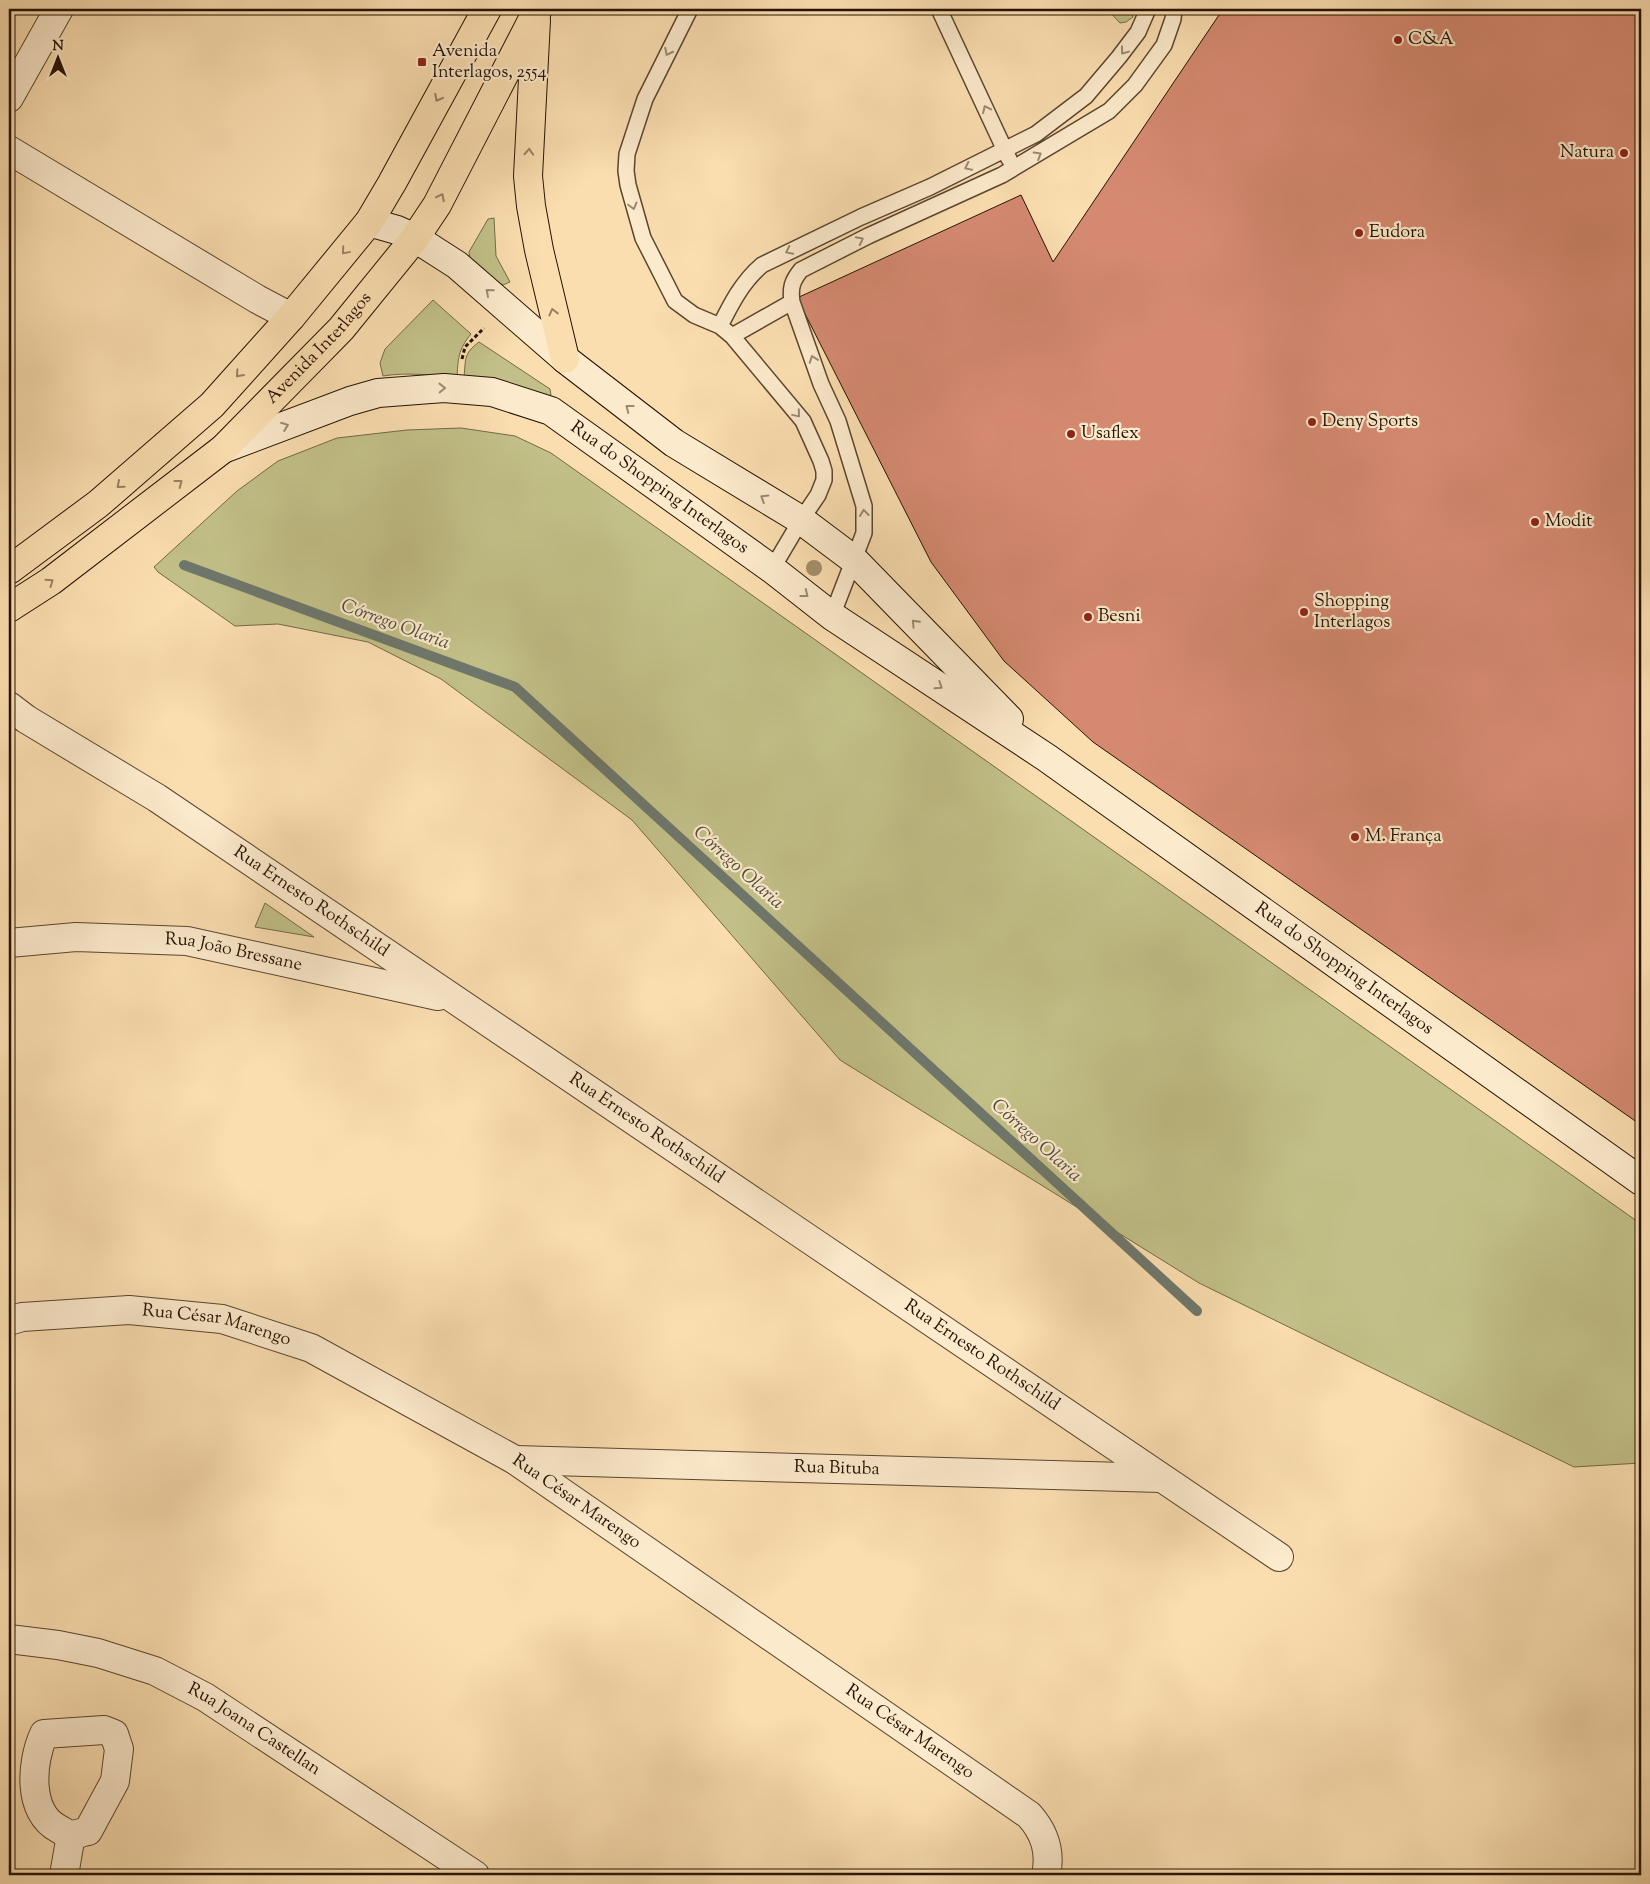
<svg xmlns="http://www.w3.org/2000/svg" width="1650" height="1884" font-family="'Sorts Mill Goudy',serif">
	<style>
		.green { fill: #c2c088; stroke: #736945 }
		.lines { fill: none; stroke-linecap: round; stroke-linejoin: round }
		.stream { stroke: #6e776c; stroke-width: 10 }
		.building { fill: #d58971; stroke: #241202 }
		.lane-casing { stroke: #5a452e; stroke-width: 18 }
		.street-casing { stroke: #5a452e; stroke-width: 30 }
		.secondary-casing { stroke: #241202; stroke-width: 30 }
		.primary-casing { stroke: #241202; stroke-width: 30 }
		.path { stroke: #241202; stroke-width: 3; stroke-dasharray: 4 2.5; stroke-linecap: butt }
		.lane { stroke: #fceacc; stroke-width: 15 }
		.street { stroke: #fceacc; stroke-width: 28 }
		.secondary { stroke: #fceacc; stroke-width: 28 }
		.primary { stroke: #fbdeb0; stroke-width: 28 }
		.tree { fill: #a38f6a }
		.oneway { stroke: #9b8971 }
		.oneway2 { stroke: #9a8262 }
		.poi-dot { fill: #8f2418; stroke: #fceacc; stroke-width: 2 }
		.labels { text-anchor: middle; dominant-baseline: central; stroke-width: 4.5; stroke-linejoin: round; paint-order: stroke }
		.poi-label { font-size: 18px; fill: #241202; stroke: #fceacc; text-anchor: start }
		.street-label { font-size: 18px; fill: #241202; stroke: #fceacc }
		.water-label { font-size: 19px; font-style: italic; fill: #4f4d40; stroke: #fceacc }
	</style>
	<rect width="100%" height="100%" fill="#fbdeb0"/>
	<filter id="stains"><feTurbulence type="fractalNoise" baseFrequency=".004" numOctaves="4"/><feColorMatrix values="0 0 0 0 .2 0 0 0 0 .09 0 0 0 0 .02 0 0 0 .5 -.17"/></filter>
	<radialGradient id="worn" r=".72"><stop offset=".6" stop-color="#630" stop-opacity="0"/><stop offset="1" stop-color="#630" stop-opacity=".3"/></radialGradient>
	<path class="green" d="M1107 9H1130L1133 17 1126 22 1120 23Z
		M494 218 496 256 510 282 503 285 471 266 469 252 488 219Z
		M433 300 471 334C458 350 458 359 457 378 432 375 408 372 383 376L380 363 385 349Z
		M479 342 550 389 551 395 545 397 464 377C466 359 463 354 479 342Z
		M461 428 515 436 551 453 1641 1224V1463L1574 1467 1199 1283 840 1060 632 820 441 679 368 642 278 624 235 626 158 572 154 567 237 491 278 461 337 438 407 430Z
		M265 903 314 937 255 927Z"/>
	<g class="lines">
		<path class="stream" d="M184 565 515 687 1197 1311"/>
	</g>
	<path class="building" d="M1223 9H1641V1125L1093 742 1004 661 931 562 797 298 1021 195 1053 262Z"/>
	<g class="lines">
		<defs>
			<path id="lane" d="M690 9 645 99 627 154 626 171 628 185 643 238 675 301 694 315 720 326 732 336 803 421 821 461 824 471V480L818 495 801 520 772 569
				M939 9 1009 159
				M720 326C731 304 742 282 762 265L861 217 930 187 1036 134 1086 96 1119 57 1138 32 1148 9
				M732 336 792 302
				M832 616 864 533V506L838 421 821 384 792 302C790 288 792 281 801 270L868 236 1002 175 1109 111 1135 85 1164 45 1173 19 1174 9"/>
			<g id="street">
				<path d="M9 98 59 9"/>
				<path d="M9 150 257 299 291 317"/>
				<path id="s1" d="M9 706 26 719 157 798 1279 1557"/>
				<path id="s2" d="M9 943 76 937 187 941 438 996"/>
				<path id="s3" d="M9 1321 22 1317 129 1310 222 1319 311 1348 515 1460 1029 1815C1045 1833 1051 1852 1046 1875"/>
				<path id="s4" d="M515 1460 1161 1478"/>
				<path id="s5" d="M9 1639 58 1645 98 1653 155 1671 205 1697 475 1875"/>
				<path d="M104 1730 114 1734 119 1749 115 1781 88 1831C83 1832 78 1834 73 1835 68 1835 63 1831 59 1829 27 1813 31 1762 44 1734Z"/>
				<path d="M64 1875 71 1835"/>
			</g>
			<g id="secondary">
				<path d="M369 222 397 230 415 238 457 265 565 359 674 443 801 520 853 559 1009 719"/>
				<path id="s6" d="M223 449 350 401 378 393 444 388 492 392 551 411 772 569 832 616 1047 758 1641 1181"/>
			</g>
			<g id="primary">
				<path d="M536 20 528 176 531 206 539 250 565 359"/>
				<path d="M9 570 98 504 212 405 291 317 369 222 392 183 487 9"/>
				<path id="s7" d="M9 608 51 581 223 449 341 329 415 238 437 205 538 9"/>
			</g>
		</defs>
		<use href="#lane" class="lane-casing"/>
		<use href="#street" class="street-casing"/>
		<use href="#secondary" class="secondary-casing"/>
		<use href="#primary" class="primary-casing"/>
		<path class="path" d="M462 359 465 347 484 328"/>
		<use href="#lane" class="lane"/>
		<use href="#street" class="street"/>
		<use href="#secondary" class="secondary"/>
		<use href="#primary" class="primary"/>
	</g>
	<circle class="tree" cx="814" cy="568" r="8"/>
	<defs><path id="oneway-chevron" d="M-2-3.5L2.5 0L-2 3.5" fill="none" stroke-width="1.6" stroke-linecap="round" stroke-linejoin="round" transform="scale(1.25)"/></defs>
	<g class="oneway">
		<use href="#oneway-chevron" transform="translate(1124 51) rotate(127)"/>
		<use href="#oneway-chevron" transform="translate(668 52) rotate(117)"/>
		<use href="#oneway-chevron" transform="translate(986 109) rotate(-115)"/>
		<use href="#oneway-chevron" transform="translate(1038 155) rotate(-31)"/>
		<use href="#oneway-chevron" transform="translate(968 167) rotate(154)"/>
		<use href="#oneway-chevron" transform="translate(633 206) rotate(75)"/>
		<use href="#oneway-chevron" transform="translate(860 240) rotate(-27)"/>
		<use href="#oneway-chevron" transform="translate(789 251) rotate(154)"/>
		<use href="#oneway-chevron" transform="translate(489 292) rotate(-139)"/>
		<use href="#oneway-chevron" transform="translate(813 359) rotate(-110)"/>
		<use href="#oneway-chevron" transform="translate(442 388) rotate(-1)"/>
		<use href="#oneway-chevron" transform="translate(629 408) rotate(-142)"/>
		<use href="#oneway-chevron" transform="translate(797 414) rotate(50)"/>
		<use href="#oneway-chevron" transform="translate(285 426) rotate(-21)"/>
		<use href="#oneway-chevron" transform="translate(764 498) rotate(-148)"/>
		<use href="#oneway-chevron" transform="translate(864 513) rotate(-96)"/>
		<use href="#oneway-chevron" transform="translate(805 594) rotate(38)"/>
		<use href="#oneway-chevron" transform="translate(915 623) rotate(-134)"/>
		<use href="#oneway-chevron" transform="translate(939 686) rotate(33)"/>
	</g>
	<g class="oneway2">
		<use href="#oneway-chevron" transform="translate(438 98) rotate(118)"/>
		<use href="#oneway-chevron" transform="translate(529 152) rotate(-87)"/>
		<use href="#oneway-chevron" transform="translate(441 197) rotate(-63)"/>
		<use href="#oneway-chevron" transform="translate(345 251) rotate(130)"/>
		<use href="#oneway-chevron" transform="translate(553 312) rotate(-104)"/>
		<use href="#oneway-chevron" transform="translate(239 374) rotate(132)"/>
		<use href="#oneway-chevron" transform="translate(179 483) rotate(-37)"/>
		<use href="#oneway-chevron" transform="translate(120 485) rotate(139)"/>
		<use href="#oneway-chevron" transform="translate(50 582) rotate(-35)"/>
	</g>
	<g class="poi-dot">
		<circle cx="1398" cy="40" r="5"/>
		<rect x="417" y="57" width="10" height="10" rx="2.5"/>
		<circle cx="1624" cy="153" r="5"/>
		<circle cx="1359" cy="233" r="5"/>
		<circle cx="1312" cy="422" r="5"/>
		<circle cx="1071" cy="434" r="5"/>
		<circle cx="1535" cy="522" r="5"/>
		<circle cx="1304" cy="612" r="5"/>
		<circle cx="1088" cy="617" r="5"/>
		<circle cx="1355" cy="837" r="5"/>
	</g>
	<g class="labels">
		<g class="poi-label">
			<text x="1408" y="40">C&amp;A</text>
			<text x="432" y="52">Avenida<tspan x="432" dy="21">Interlagos, 2554</tspan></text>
			<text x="1614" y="153" text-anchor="end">Natura</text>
			<text x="1369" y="233">Eudora</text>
			<text x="1322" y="422">Deny Sports</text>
			<text x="1081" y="434">Usaflex</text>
			<text x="1545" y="522">Modit</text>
			<text x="1314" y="602">Shopping<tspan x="1314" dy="21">Interlagos</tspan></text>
			<text x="1098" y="617">Besni</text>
			<text x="1365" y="837">M. França</text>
		</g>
		<g class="street-label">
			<text stroke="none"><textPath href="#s7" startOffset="406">Avenida Interlagos</textPath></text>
			<text stroke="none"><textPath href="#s6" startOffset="474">Rua do Shopping Interlagos</textPath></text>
			<text stroke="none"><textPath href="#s1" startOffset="360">Rua Ernesto Rothschild</textPath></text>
			<text stroke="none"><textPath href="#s2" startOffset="226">Rua João Bressane</textPath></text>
			<text stroke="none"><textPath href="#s6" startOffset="1311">Rua do Shopping Interlagos</textPath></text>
			<text stroke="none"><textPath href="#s1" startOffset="765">Rua Ernesto Rothschild</textPath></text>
			<text stroke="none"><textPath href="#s3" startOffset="210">Rua César Marengo</textPath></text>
			<text stroke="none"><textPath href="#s1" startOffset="1170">Rua Ernesto Rothschild</textPath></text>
			<text stroke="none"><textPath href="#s4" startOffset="322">Rua Bituba</textPath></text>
			<text stroke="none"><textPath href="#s3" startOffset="615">Rua César Marengo</textPath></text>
			<text stroke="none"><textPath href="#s5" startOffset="265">Rua Joana Castellan</textPath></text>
			<text stroke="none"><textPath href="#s3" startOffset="1020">Rua César Marengo</textPath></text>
		</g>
		<g class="water-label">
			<text transform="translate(395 625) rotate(20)">Córrego Olaria</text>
			<text transform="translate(738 868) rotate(42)">Córrego Olaria</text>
			<text transform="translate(1036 1141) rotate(42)">Córrego Olaria</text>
		</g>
	</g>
	<rect width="1650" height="1884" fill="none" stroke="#fbdeb0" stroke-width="30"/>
	<rect x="10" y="10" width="1630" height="1864" fill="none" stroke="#241202" stroke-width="2.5"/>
	<rect x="15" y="15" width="1620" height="1854" fill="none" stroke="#241202"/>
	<g transform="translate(58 58)" stroke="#fceacc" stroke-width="4" paint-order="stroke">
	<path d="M0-4L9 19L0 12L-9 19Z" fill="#241202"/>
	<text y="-8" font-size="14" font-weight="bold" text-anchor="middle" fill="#241202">N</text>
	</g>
	<rect width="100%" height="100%" filter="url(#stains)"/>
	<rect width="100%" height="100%" fill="url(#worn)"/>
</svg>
